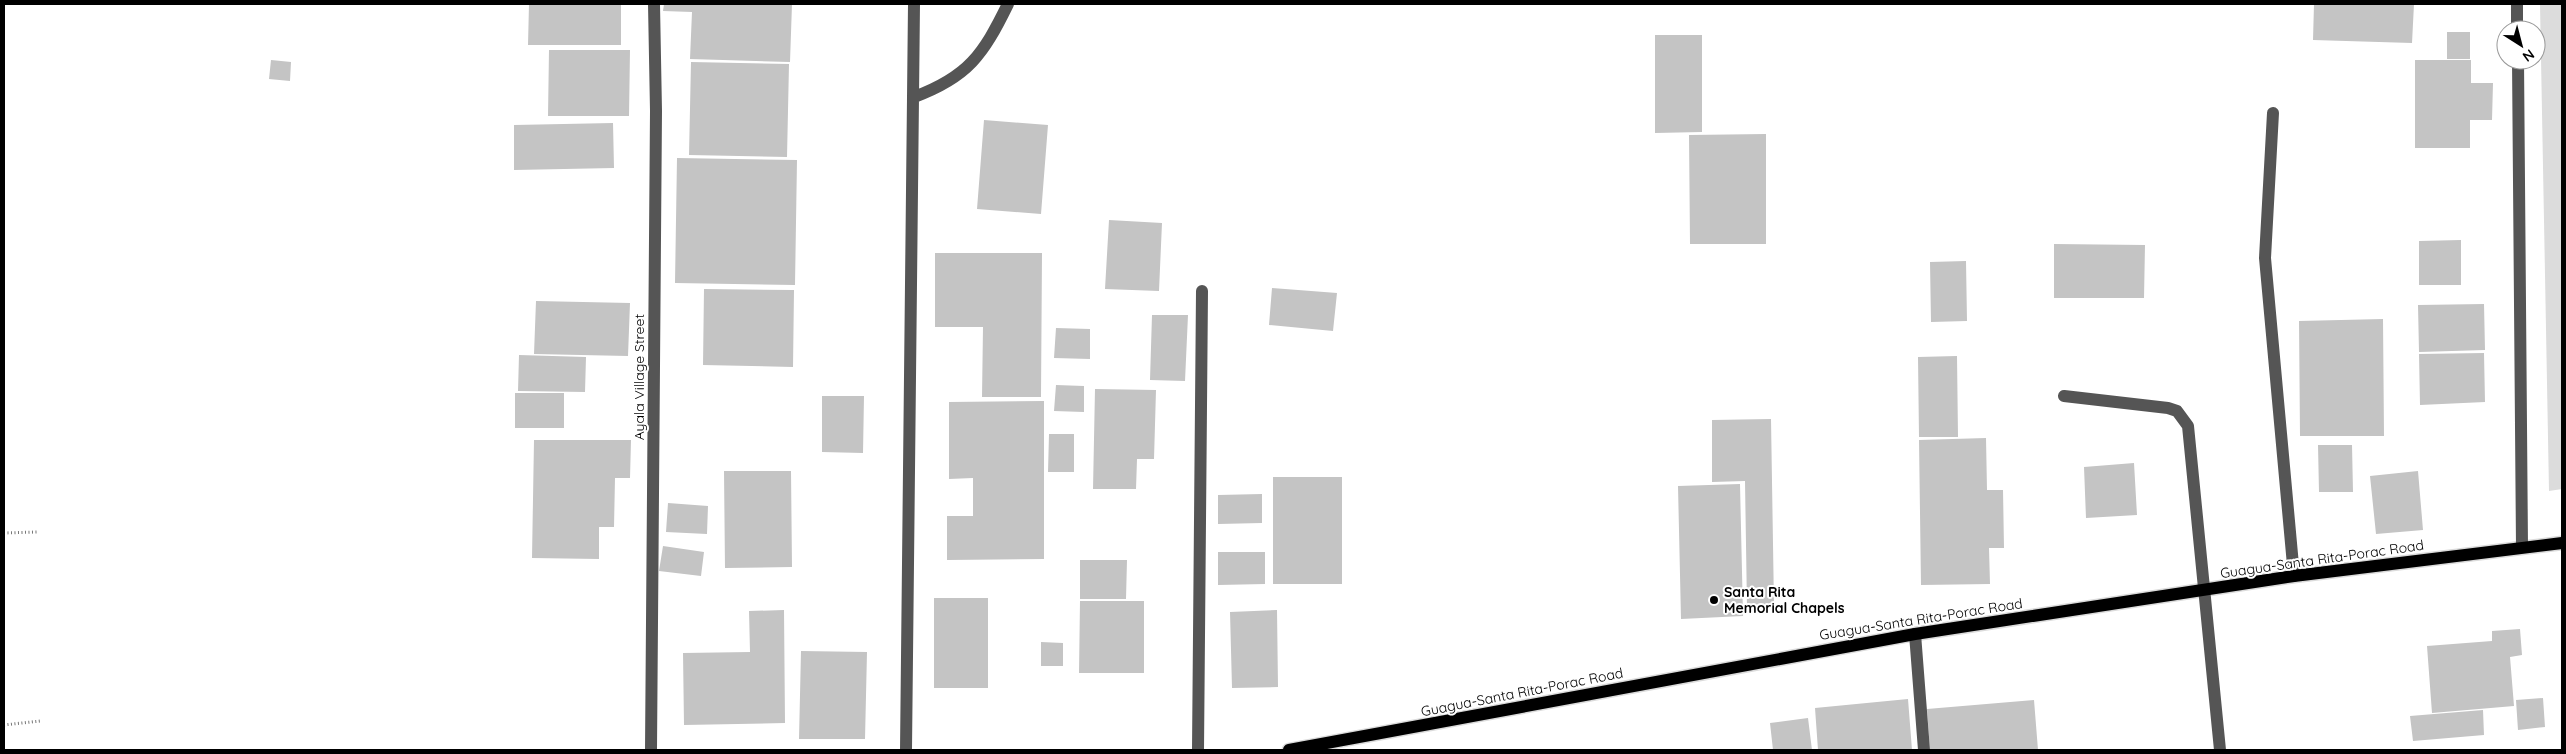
<svg xmlns="http://www.w3.org/2000/svg" width="2566" height="754" font-family="Quicksand,sans-serif">
	<style>
		.green { fill: #dcdcdc }
		.building { fill: #c4c4c4 }
		.lines { fill: none; stroke-linecap: round; stroke-linejoin: round }
		.major-casing { stroke: #dbdbdb; stroke-width: 15 }
		.path { stroke: #777; stroke-width: 3; stroke-dasharray: 1 2.5; stroke-linecap: butt }
		.minor { stroke: #555; stroke-width: 12 }
		.major { stroke: #000; stroke-width: 12 }
		.poi-dot { fill: #000; stroke: #fff; stroke-width: 2 }
		.labels { text-anchor: middle; dominant-baseline: central; stroke-width: 4; stroke-linejoin: round; paint-order: stroke }
		.street-label { font-size: 14px; fill: #000; stroke: #fff }
		.poi-label { font-size: 14px; font-weight: bold; fill: #000; stroke: #fff; text-anchor: start }
	</style>
	<rect width="100%" height="100%" fill="#fff"/>
	<path class="green" d="M2540 4H2562V489L2549 491Z"/>
	<path class="building" d="M529 4H621V45H528Z
		M664 4H792L790 62 690 59 692 12 663 11Z
		M2314 4H2414L2412 43 2313 40Z
		M2447 32H2470V59H2447Z
		M1655 35H1702V132L1655 133Z
		M549 50H630L629 116H548Z
		M271 60 291 62 290 81 269 79Z
		M2415 60H2471V83H2493L2492 120H2470V148H2415Z
		M691 62 789 64 787 157 689 155Z
		M984 120 1048 125 1041 214 977 209Z
		M613 123 614 168 514 170V125Z
		M1766 134V244H1690L1689 135Z
		M677 158 797 160 795 285 675 283Z
		M1109 220 1162 223 1159 291 1105 289Z
		M2461 240V285H2419V241Z
		M2054 244 2145 245 2144 298H2054Z
		M935 253H1042L1041 397H982L983 327H935Z
		M1966 261 1967 321 1931 322 1930 262Z
		M1272 288 1337 293 1333 331 1269 325Z
		M704 289 794 290 793 367 703 365Z
		M536 301 630 303 628 356 534 354Z
		M2484 304 2485 350 2419 352 2418 305Z
		M1152 315H1188L1185 381 1150 380Z
		M2383 319 2384 436H2300L2299 321Z
		M1056 328 1090 329V359L1054 358Z
		M2484 353 2485 402 2420 405 2419 354Z
		M519 355 586 357 585 392 518 391Z
		M1957 356 1958 437H1919L1918 357Z
		M1056 385 1084 386V412L1054 411Z
		M1095 389 1156 390 1154 459H1137L1136 489H1093Z
		M515 393H564V428H515Z
		M822 396H864L863 453 822 452Z
		M1044 401V559L947 560V516H973V478L949 479V402Z
		M1771 419 1774 606 1747 607 1745 481 1712 482V420Z
		M1049 434H1074V472H1048Z
		M1986 438 1987 490H2003L2004 548H1989L1990 584 1921 585 1919 440Z
		M534 440H631L630 478H615L614 527H599V559L532 558Z
		M2318 445H2352L2353 492H2319Z
		M2134 463 2137 515 2086 518 2084 467Z
		M724 471H791L792 567 725 568Z
		M2418 471 2423 530 2376 534 2370 476Z
		M1273 477H1342V584H1273Z
		M1740 484 1743 616 1681 619 1678 486Z
		M1262 494V523L1218 524V495Z
		M668 503 708 506 707 534 666 532Z
		M663 546 704 552 701 576 659 571Z
		M1218 552H1265V584L1218 585Z
		M1080 560H1127L1126 599H1080Z
		M934 598H988V688H934Z
		M1080 601H1144V673H1079Z
		M784 610 785 723 684 725 683 653 750 652 749 611Z
		M1277 610 1278 687 1232 688 1230 612Z
		M2520 629 2522 655 2510 657 2514 706 2432 713 2427 646 2492 641V631Z
		M1041 642 1063 643V666H1041Z
		M801 651 867 652 865 739H799Z
		M2543 698 2545 727 2518 730 2516 700Z
		M1908 699 1912 750H1818L1815 708Z
		M2034 700 2038 750H1930L1927 709Z
		M2483 710 2484 735 2413 741 2410 716Z
		M1808 718 1812 750H1773L1770 723Z"/>
	<g class="lines">
		<defs>
			<path id="major" d="M1289 750 1915 634 2294 576 2562 543"/>
		</defs>
		<use href="#major" class="major-casing"/>
		<path class="path" d="M4 533 37 532
			M4 725 40 721"/>
		<path class="minor" d="M2517 4V30
			M2518 60 2522 547
			M914 97C968 77 983 55 1008 4
			M2273 113 2265 258 2294 576
			M2064 396 2168 408 2177 411 2188 426 2220 750
			M1915 634 1924 750
			M651 750 656 111 654 4
			M906 750 914 4
			M1198 750 1202 291"/>
		<use href="#major" class="major"/>
	</g>
	<circle class="poi-dot" cx="1714" cy="600" r="5"/>
	<g class="labels">
		<g class="street-label">
			<text transform="translate(639 377) rotate(-90)">Ayala Village Street</text>
			<text transform="translate(2322 559) rotate(-8)">Guagua-Santa Rita-Porac Road</text>
			<text transform="translate(1921 619) rotate(-9)">Guagua-Santa Rita-Porac Road</text>
			<text transform="translate(1522 692) rotate(-11)">Guagua-Santa Rita-Porac Road</text>
		</g>
		<g class="poi-label">
			<text x="1724" y="592">Santa Rita<tspan x="1724" dy="16">Memorial Chapels</tspan></text>
		</g>
	</g>
	<rect width="2566" height="754" fill="none" stroke="#000000" stroke-width="10"/>
	<g transform="translate(2521 45) rotate(144)"><circle r="24" fill="#ffffff" stroke="#999999"/>
	<path d="M0-4L9 19L0 12L-9 19Z" fill="#000000"/>
	<text y="-8" font-size="14" font-weight="bold" text-anchor="middle" fill="#000000">N</text>
	</g>
</svg>
